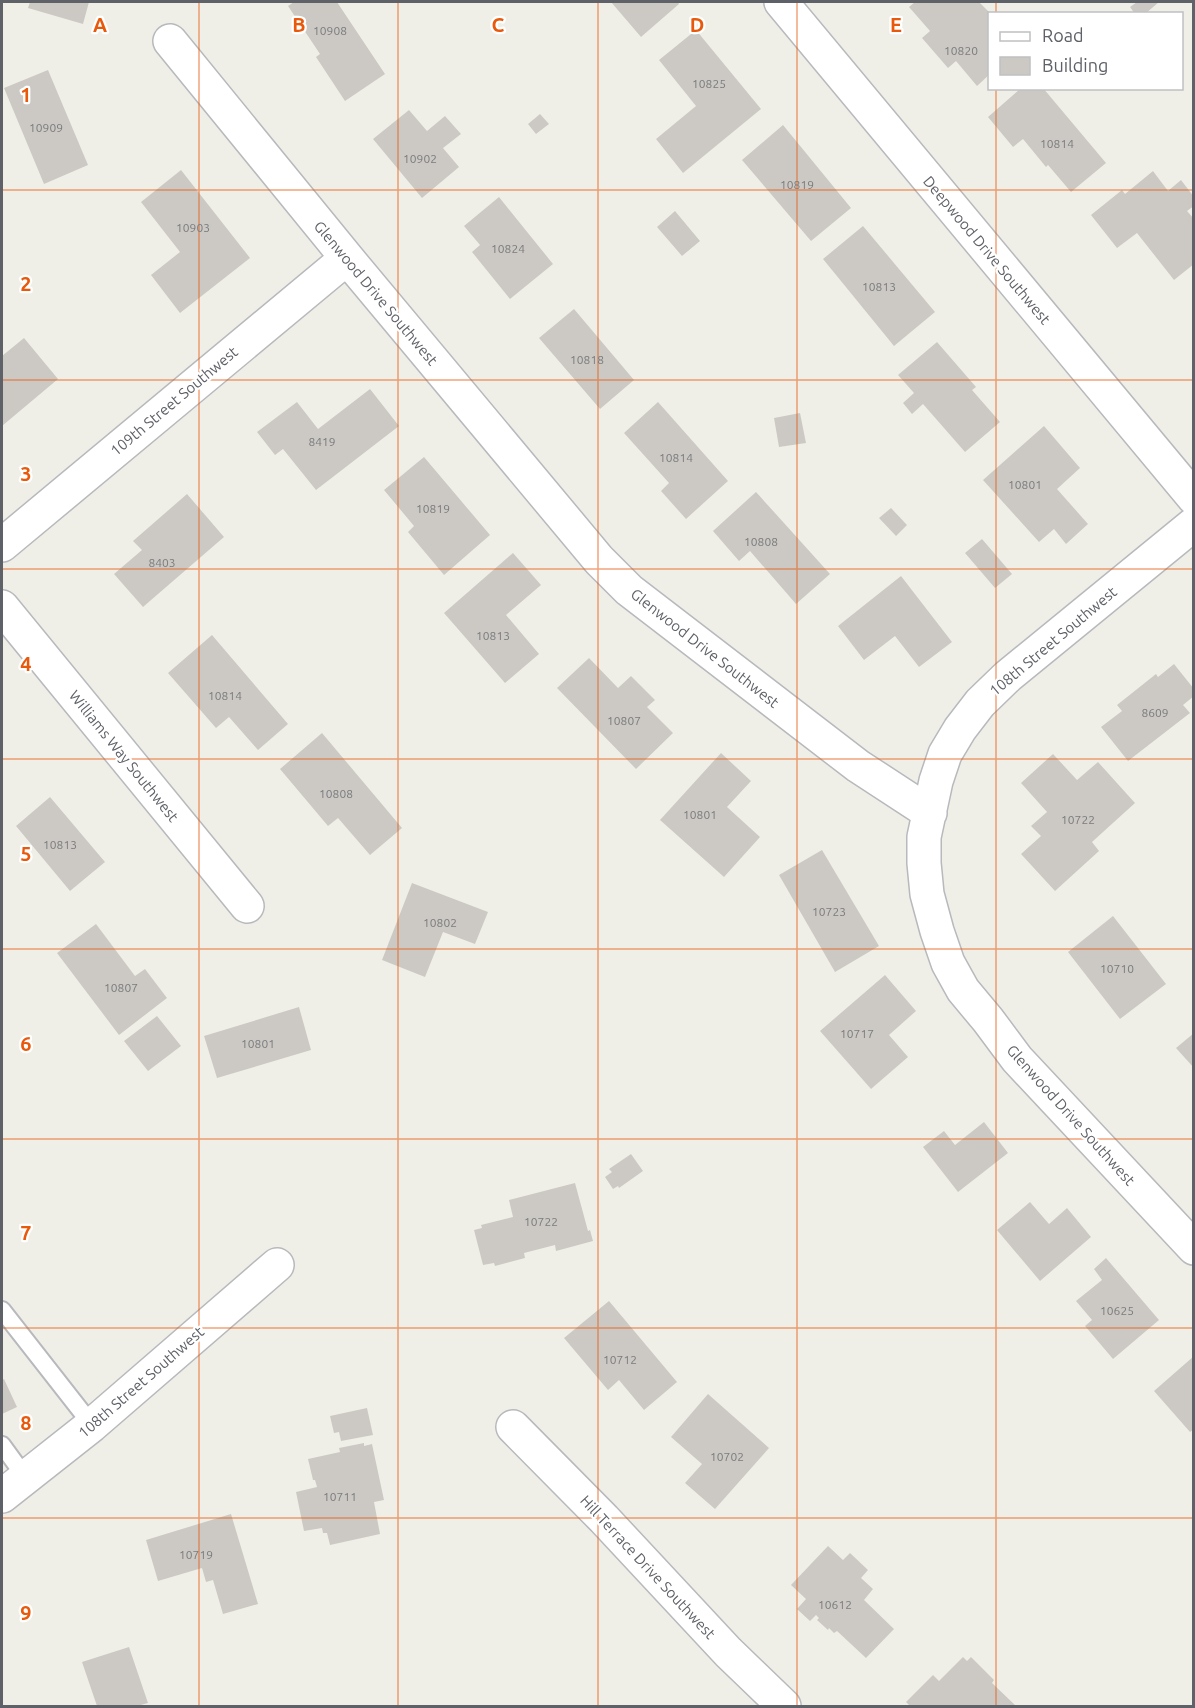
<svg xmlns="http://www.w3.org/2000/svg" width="1195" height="1708" font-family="Ubuntu,sans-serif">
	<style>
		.building { fill: #ccc9c4 }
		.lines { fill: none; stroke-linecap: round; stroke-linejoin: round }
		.service-casing { stroke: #b7b9bd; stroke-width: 20 }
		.minor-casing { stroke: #b7b9bd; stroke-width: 36 }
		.service { stroke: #fff; stroke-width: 16 }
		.minor { stroke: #fff; stroke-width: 33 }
		.grid { fill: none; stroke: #e8590c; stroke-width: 1.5; stroke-opacity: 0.55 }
		.labels { text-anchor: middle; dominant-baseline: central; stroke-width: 4.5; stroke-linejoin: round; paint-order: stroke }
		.number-label { font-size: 12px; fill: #7a7b7e }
		.street-label { font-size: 15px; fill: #5e6167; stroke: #fff }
		.grid-label { font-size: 20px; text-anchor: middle; font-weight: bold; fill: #e8590c; stroke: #fff; stroke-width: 4.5; stroke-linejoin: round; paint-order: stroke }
	</style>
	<rect width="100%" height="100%" fill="#f0efe7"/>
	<path class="building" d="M30 2H89L83 24 28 8Z
		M294 2H337L385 74 345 101 316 57 320 54 288 6Z
		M611 2H678L679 4 641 37Z
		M915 2H979L990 13V74L977 86 956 61 948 68 922 38 930 31 909 7Z
		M1137 2H1159L1145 14H1135L1130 7Z
		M696 30 761 109 683 173 656 139 696 106 659 60Z
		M48 70 88 165 44 184 4 88Z
		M1021 88H1043L1106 163 1071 192 1048 165 1046 167 1023 139 1013 147 988 117Z
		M409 110 427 131 445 116 461 134 443 148 459 167 422 198 373 139Z
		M540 114 549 124 536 134 528 124Z
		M783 125 851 208 811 241 742 160Z
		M181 170 250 258 180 313 151 275 180 252 141 202Z
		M1153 171 1168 191 1181 180 1194 197V206L1187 211 1194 219V264L1174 280 1137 233 1117 248 1091 215 1122 190 1125 194Z
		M499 197 553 264 510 299 472 252 480 245 464 226Z
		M675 211 700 241 682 256 657 227Z
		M863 226 935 312 894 346 823 259Z
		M574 309 634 380 600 409 539 338Z
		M24 338 58 379 2 426V356Z
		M937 342 976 387 972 390 1000 422 965 452 923 404 912 414 903 403 914 393 898 375Z
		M370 389 399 426 316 490 283 449 275 455 257 432 297 402 318 429Z
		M658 402 728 481 686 519 661 491 669 483 624 433Z
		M800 413 806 443 779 447 774 418Z
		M1044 426 1080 468 1057 489 1088 524 1066 544 1054 529 1039 542 983 480Z
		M424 457 490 535 444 575 408 532 414 526 384 490Z
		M756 492 830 574 796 604 750 551 739 561 713 531Z
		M187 494 224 537 143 607 114 574 142 550 133 541Z
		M891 508 907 525 896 536 879 518Z
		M982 539 1012 574 995 588 965 553Z
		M513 553 541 585 506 615 539 654 505 683 444 613Z
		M901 576 952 642 919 667 895 636 864 660 838 626Z
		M212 635 288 724 258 750 229 717 216 728 168 673Z
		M589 658 618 688 631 676 655 700 647 707 673 733 636 769 557 688Z
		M1174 664 1194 689V696L1183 705 1190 713 1128 761 1101 727 1122 711 1117 705 1156 674 1158 677Z
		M322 733 402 828 370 855 338 818 328 826 280 769Z
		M721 753 751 781 727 807 760 837 724 877 660 820Z
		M1053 754 1077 780 1098 762 1135 803 1092 842 1099 851 1055 891 1021 854 1041 836 1031 826 1047 812 1021 783Z
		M50 797 105 862 70 891 16 826Z
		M822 850 879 946 835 972 779 875Z
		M412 883 488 912 475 944 443 932 425 977 382 960Z
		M1113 916 1166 984 1120 1019 1068 952Z
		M96 924 135 976 145 969 167 998 119 1035 57 953Z
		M885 975 916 1011 889 1035 908 1057 871 1089 820 1031Z
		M299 1007 311 1050 217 1078 204 1036Z
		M157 1016 181 1046 148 1071 124 1041Z
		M1194 1033V1068L1176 1048Z
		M984 1122 1008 1153 958 1192 923 1147 944 1131 955 1145Z
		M631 1154 643 1171 619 1188 618 1186 613 1189 605 1177 612 1172 609 1169Z
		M575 1183 588 1231 590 1230 593 1241 556 1251 555 1245 524 1253 525 1258 495 1266 494 1263 483 1265 474 1230 482 1228 481 1225 513 1217 509 1200Z
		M1030 1202 1049 1224 1067 1208 1091 1237 1040 1281 997 1230Z
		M1106 1258 1159 1320 1113 1359 1085 1326 1092 1320 1076 1301 1102 1280 1094 1269Z
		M609 1301 677 1382 644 1410 619 1380 608 1390 564 1338Z
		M1194 1356V1429L1190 1432 1154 1391Z
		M4 1379 17 1407 2 1414V1380Z
		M708 1394 769 1448 715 1509 685 1483 702 1464 671 1437Z
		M367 1408 373 1435 341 1441 339 1432 334 1433 330 1416Z
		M364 1443V1446L372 1444 384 1500 374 1502 380 1534 330 1545 327 1533H323L322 1528 304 1531 296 1492 317 1487 315 1480H313L308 1459 340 1452 339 1448Z
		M231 1514 258 1604 223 1614 213 1580 206 1582 202 1568 158 1581 146 1540Z
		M828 1546 843 1560 850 1553 868 1570 861 1578 873 1589 864 1600 894 1629 866 1658 837 1631 834 1633 829 1628 828 1630 817 1620 819 1618 816 1615 810 1621 797 1609 806 1599 791 1585Z
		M129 1647 148 1703 137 1706H97L82 1662Z
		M963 1657 967 1661 971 1657 994 1680 992 1683 1016 1706H910L906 1702 933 1675 939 1681Z"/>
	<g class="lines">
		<defs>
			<path id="service" d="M2 1310 92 1425
				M2 1445 26 1478"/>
			<path id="minor" d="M781 2 1194 498
				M170 41 347 258 599 560 629 590 858 766 930 813
				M1194 524 1008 676 980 703 960 729 945 754 936 781 924 837V863L927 894 937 931 948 963 963 990 988 1020 1017 1059 1194 1248
				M2 545 347 258
				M2 607 247 906
				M513 1427 604 1519 728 1652 784 1706
				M2 1496 92 1425 277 1265"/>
		</defs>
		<use href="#service" class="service-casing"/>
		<use href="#minor" class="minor-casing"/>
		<use href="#service" class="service"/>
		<use href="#minor" class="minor"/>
	</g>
	<path class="grid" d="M199 2V1706M398 2V1706M598 2V1706M797 2V1706M996 2V14M996 88V1706M2 190H1194M2 380H1194M2 569H1194M2 759H1194M2 949H1194M2 1139H1194M2 1328H1194M2 1518H1194"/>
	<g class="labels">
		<g class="number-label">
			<text x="330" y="30">10908</text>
			<text x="961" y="50">10820</text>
			<text x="709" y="83">10825</text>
			<text x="46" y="127">10909</text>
			<text x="1057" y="143">10814</text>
			<text x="420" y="158">10902</text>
			<text x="797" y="184">10819</text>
			<text x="193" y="227">10903</text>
			<text x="508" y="248">10824</text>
			<text x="879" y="286">10813</text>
			<text x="587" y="359">10818</text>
			<text x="322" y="441">8419</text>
			<text x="676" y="457">10814</text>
			<text x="1025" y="484">10801</text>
			<text x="433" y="508">10819</text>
			<text x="761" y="541">10808</text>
			<text x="162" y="562">8403</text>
			<text x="493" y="635">10813</text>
			<text x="225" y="695">10814</text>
			<text x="1155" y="712">8609</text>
			<text x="624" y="720">10807</text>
			<text x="336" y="793">10808</text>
			<text x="700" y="814">10801</text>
			<text x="1078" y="819">10722</text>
			<text x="60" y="844">10813</text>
			<text x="829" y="911">10723</text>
			<text x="440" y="922">10802</text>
			<text x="1117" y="968">10710</text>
			<text x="121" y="987">10807</text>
			<text x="857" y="1033">10717</text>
			<text x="258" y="1043">10801</text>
			<text x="541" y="1221">10722</text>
			<text x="1117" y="1310">10625</text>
			<text x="620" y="1359">10712</text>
			<text x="727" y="1456">10702</text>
			<text x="340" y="1496">10711</text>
			<text x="196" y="1554">10719</text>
			<text x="835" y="1604">10612</text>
		</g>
		<g class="street-label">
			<text transform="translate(987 250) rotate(50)">Deepwood Drive Southwest</text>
			<text transform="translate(376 293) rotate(50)">Glenwood Drive Southwest</text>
			<text transform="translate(174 401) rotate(-40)">109th Street Southwest</text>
			<text transform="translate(1053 641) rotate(-40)">108th Street Southwest</text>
			<text transform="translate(705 648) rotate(38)">Glenwood Drive Southwest</text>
			<text transform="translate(124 756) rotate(51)">Williams Way Southwest</text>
			<text transform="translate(1071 1115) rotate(48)">Glenwood Drive Southwest</text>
			<text transform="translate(141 1382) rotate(-41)">108th Street Southwest</text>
			<text transform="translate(648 1567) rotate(47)">Hill Terrace Drive Southwest</text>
		</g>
	</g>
	<g class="grid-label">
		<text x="100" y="32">A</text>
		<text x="299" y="32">B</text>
		<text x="498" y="32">C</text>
		<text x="697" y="32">D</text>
		<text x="896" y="32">E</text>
		<text x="26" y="102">1</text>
		<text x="26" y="291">2</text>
		<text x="26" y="481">3</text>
		<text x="26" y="671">4</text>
		<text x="26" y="861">5</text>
		<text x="26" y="1051">6</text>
		<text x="26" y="1240">7</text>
		<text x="26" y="1430">8</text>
		<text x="26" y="1620">9</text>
	</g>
	<rect width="1195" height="1708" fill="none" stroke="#5e6167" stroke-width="6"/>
	<rect x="988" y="12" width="195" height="78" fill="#ffffff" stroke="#bfc0c2" stroke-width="1.5"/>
	<rect x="1000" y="32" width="30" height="9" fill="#ffffff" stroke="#bfc0c2" stroke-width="1.5"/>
	<text x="1042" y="42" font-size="18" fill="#5e6167">Road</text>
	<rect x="1000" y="57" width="30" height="18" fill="#ccc9c4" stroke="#bfc0c2" stroke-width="1.5"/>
	<text x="1042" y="72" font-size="18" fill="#5e6167">Building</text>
</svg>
